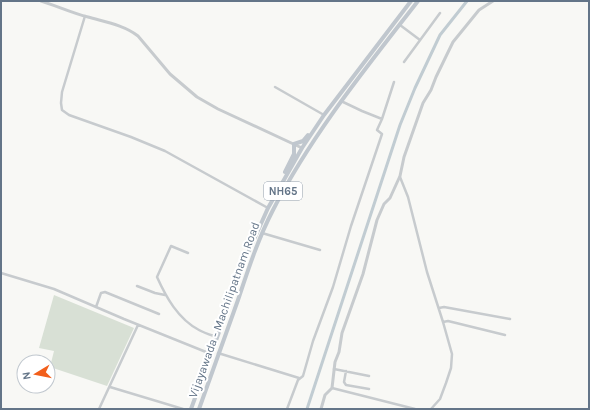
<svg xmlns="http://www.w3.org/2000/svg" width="590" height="410" font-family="Karla,sans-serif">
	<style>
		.green { fill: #d8e0d5 }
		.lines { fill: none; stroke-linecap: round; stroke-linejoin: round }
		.canal { stroke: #c1ccd2; stroke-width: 3 }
		.minor { stroke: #c7cbce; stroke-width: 2.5 }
		.tertiary { stroke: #c7cbce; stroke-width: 3 }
		.trunk { stroke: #c0c7ce; stroke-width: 4 }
		.labels { text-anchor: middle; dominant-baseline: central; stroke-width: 4; stroke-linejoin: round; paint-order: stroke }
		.shield { fill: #fff; stroke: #929eac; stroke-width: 1 }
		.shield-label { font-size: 11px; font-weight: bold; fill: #647588 }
		.street-label { font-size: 12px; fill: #647588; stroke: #fff }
	</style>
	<rect width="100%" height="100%" fill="#f8f8f5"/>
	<path class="green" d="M54 295 134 328 107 386 50 367 54 351 39 348Z"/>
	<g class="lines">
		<path class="canal" d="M307 409 400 125 415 88 440 35 467 1"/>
		<path class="minor" d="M85 16 62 92 61 103 62 110 69 115 131 137 165 151 268 208
			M400 25 420 40
			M404 62 440 13
			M275 87 324 115
			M382 119 394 82
			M400 177 408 197 427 272 443 322 452 354 451 368 446 383 440 399 431 409
			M262 233 320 250
			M188 253 171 246 157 277C166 297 178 319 199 330 204 333 211 335 217 337
			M1 273 54 289 124 319 211 354
			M137 286 155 293 165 295
			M96 307 101 293 105 292 159 314
			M439 308 444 307 510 319
			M443 322 448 321 505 335
			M218 353 299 378
			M334 369 369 376
			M346 371 344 382 346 385 369 389
			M110 387 183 409
			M332 388 415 409
			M99 409 138 325
			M287 409 298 380 303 376 313 341 333 287 351 226 382 134 377 130 382 119 362 111 341 101"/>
		<path class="tertiary" d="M41 1C57 6 72 13 88 17 105 22 124 25 138 36L170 74 197 97 218 109 302 148
			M321 409 325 395 332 388 335 362 339 352 342 333 363 274 377 220 384 204 390 198 400 176 404 157 423 103 431 90 436 77 453 42 479 10 493 1"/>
		<path class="trunk" d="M285 172 294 154V144L303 141 308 135
			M191 409 247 255 268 208 302 148 324 115 411 1
			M199 409C212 373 225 337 238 300 248 270 258 239 273 210 312 134 366 68 418 1"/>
	</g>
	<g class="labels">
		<rect class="shield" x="264" y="182" width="38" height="18" rx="3"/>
		<g class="shield-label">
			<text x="283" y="191">NH65</text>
		</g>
		<g class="street-label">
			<text transform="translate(224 310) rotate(-70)">Vijayawada - Machilipatnam Road</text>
		</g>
	</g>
	<rect width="590" height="410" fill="none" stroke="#647588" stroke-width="4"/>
	<g transform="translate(36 374) rotate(260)"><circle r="19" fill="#ffffff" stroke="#c1c8cf"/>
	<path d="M0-3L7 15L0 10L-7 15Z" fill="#f25f1b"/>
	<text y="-6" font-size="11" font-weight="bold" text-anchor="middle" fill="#647588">N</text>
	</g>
</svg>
